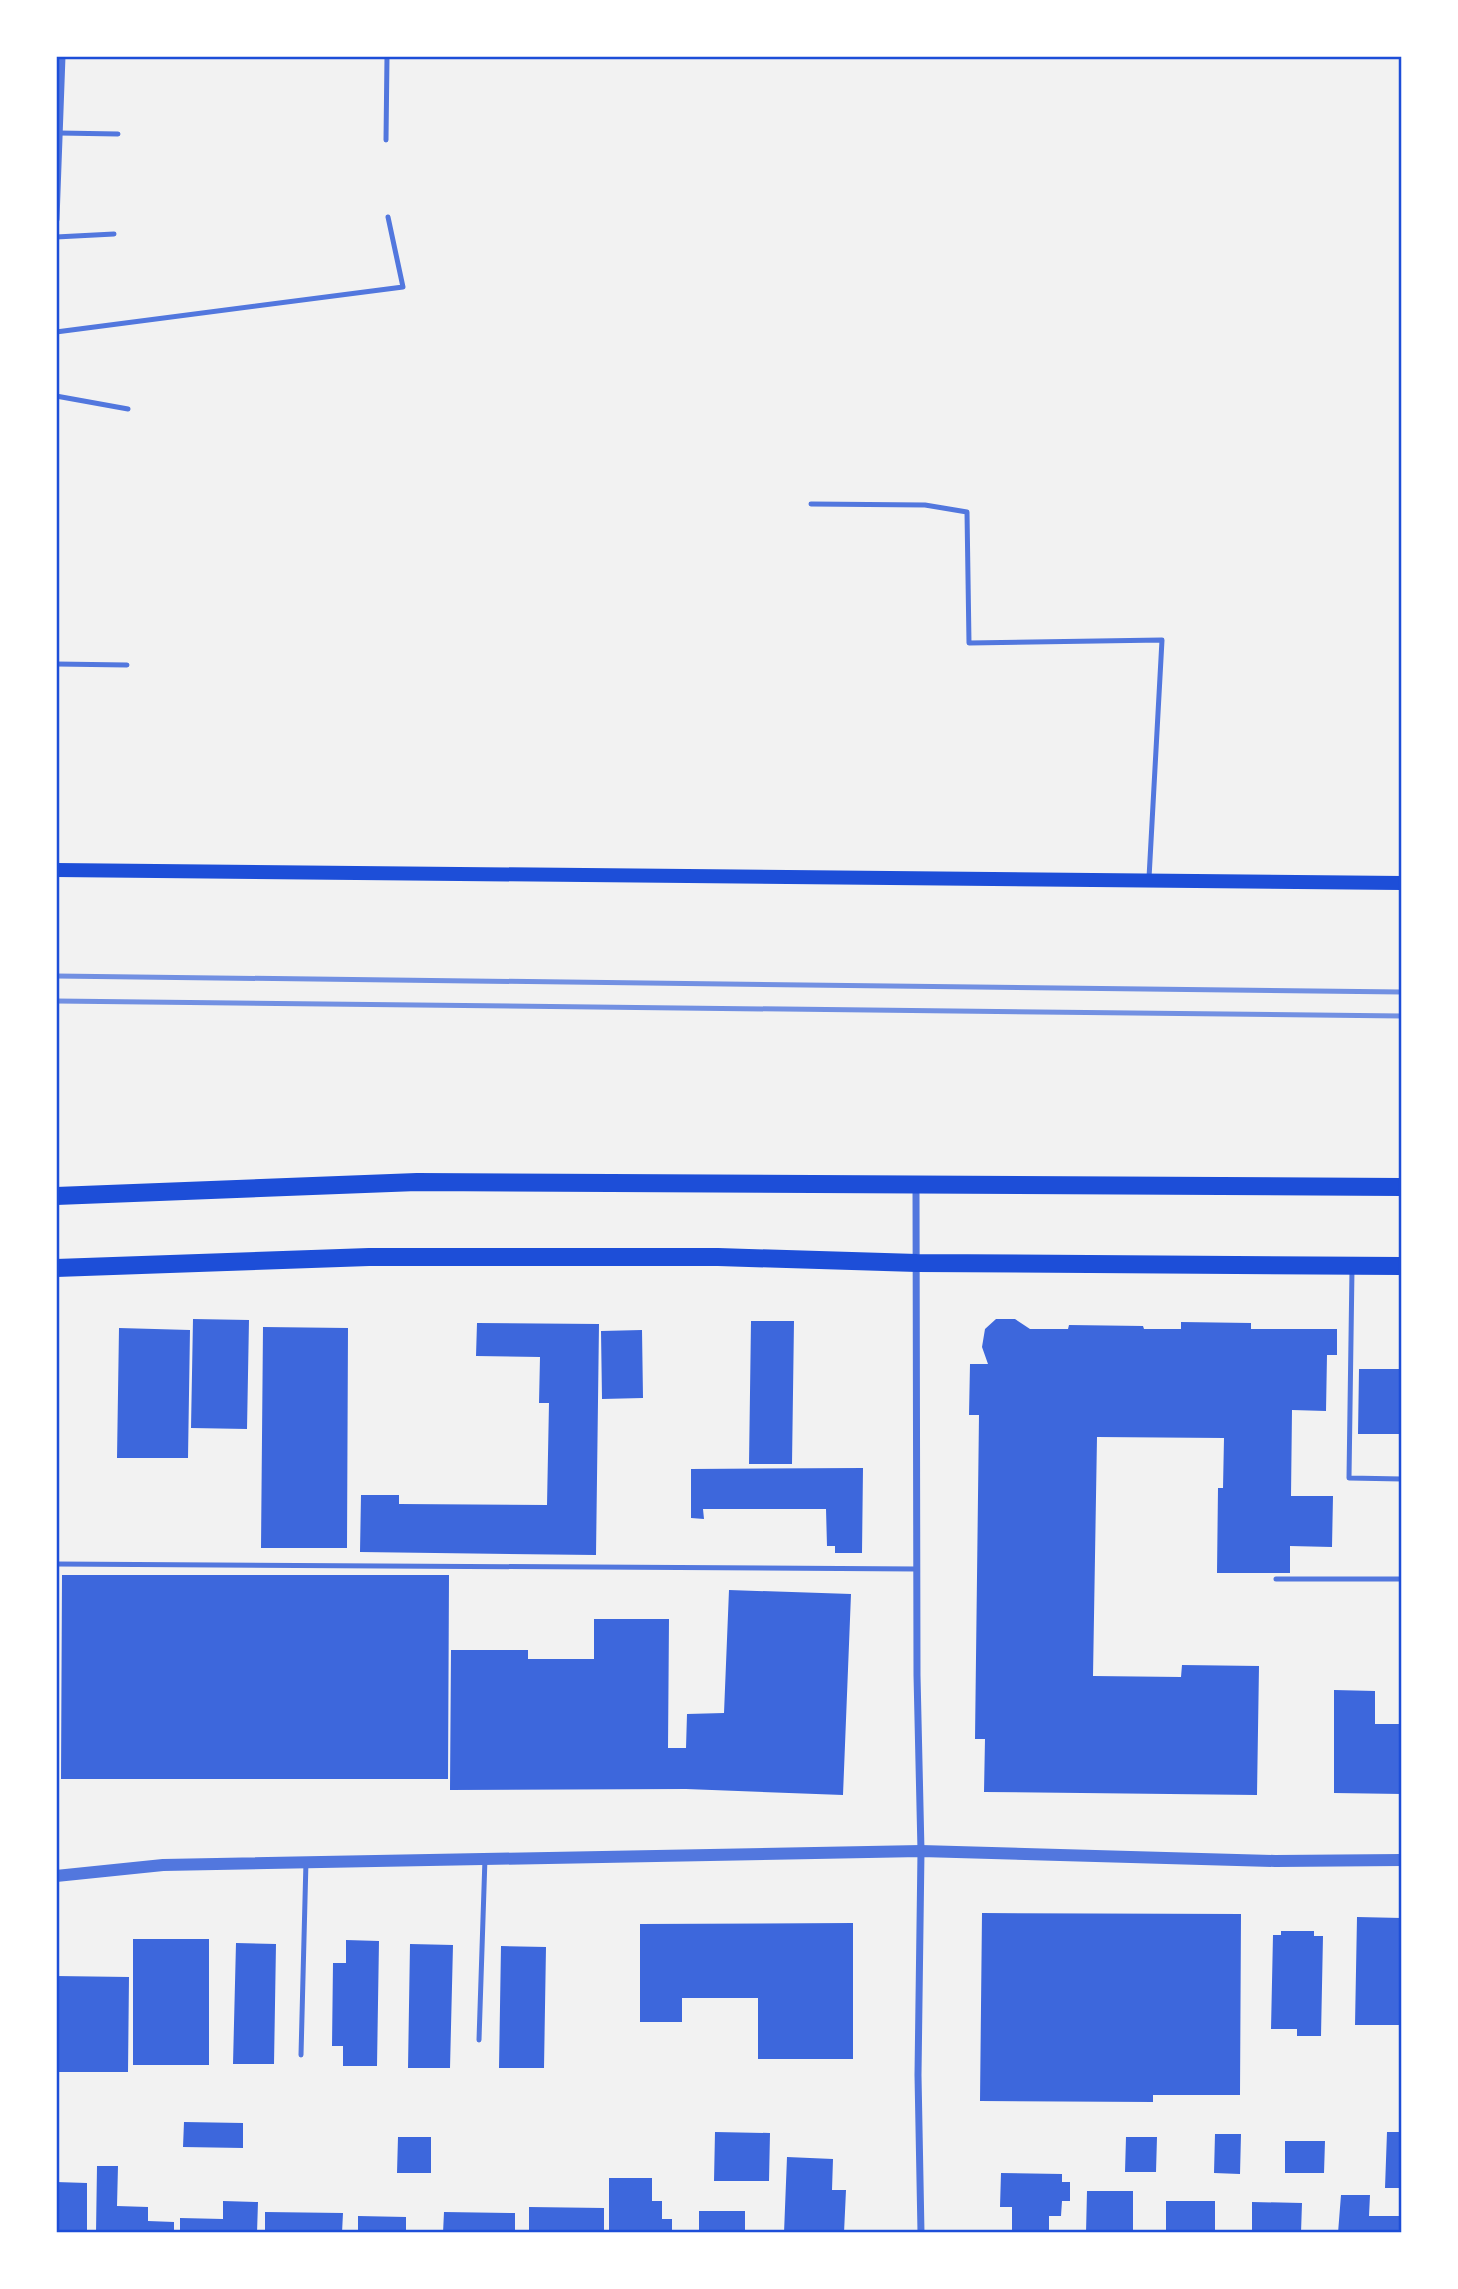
<svg xmlns="http://www.w3.org/2000/svg" width="1458" height="2289" font-family="Helvetica,sans-serif">
	<style>
		.building { fill: #3d67dc }
		.lines { fill: none; stroke-linecap: round; stroke-linejoin: round }
		.service { stroke: #5277de; stroke-width: 5 }
		.minor { stroke: #5277de; stroke-width: 7 }
		.tertiary { stroke: #5277de; stroke-width: 12 }
		.secondary { stroke: #1d4ed8; stroke-width: 14 }
		.primary { stroke: #1d4ed8; stroke-width: 18 }
		.rail { stroke: #7290e2; stroke-width: 5 }
		.neatline { fill: none; stroke: #1d4ed8; stroke-width: 2.5 }
	</style>
	<rect width="100%" height="100%" fill="#f2f2f2"/>
	<path class="building" d="M193 1319 249 1320 247 1429 191 1428Z
		M996 1319H1015L1030 1329H1068L1069 1325 1143 1326 1144 1329H1181V1322L1251 1323V1329H1337V1355H1327L1326 1411 1292 1410 1291 1496H1333L1332 1547 1290 1546V1573H1217L1218 1488H1223L1224 1438 1097 1437 1093 1676 1181 1677 1182 1665 1259 1666 1257 1795 984 1792 985 1739H975L979 1415H969L970 1364H988L982 1347 985 1329Z
		M751 1321H794L792 1464H749Z
		M477 1323 599 1324 596 1555 360 1552 361 1495H399V1504L547 1505 549 1403H539L540 1357 476 1356Z
		M263 1327 348 1328 347 1548H261Z
		M119 1328 190 1330 188 1458H117Z
		M642 1330 643 1398 602 1399 601 1331Z
		M1359 1369H1402V1434H1358Z
		M863 1468 862 1553H835V1546H827L826 1509H703L704 1519 691 1518V1469Z
		M62 1575H449L448 1779H61Z
		M729 1590 851 1594 843 1795 686 1789 450 1790 451 1650H528V1659H594V1619H669L668 1748H686L687 1714 724 1713Z
		M1334 1690 1375 1691V1724H1402V1794L1334 1793Z
		M982 1913 1241 1914 1240 2095H1153V2102L980 2101Z
		M1357 1917 1402 1918V2025H1355Z
		M853 1923V2059H758V1998H682V2022H640V1924Z
		M1281 1931H1314V1936H1323L1321 2036H1297V2029H1271L1273 1935H1281Z
		M133 1939H209V2065H133Z
		M346 1940 379 1941 377 2066H343V2046H332L333 1963H346Z
		M236 1943 276 1944 274 2064H233Z
		M410 1944 453 1945 450 2068H408Z
		M501 1946 546 1947 544 2068H499Z
		M56 1976 129 1977 128 2072H56Z
		M184 2122 243 2123V2148L183 2147Z
		M715 2132 770 2133 769 2181H714Z
		M1387 2132H1402V2188H1385Z
		M1215 2134H1241L1240 2174 1214 2173Z
		M398 2137H431V2173H397Z
		M1126 2137H1157L1156 2172H1125Z
		M1285 2141H1325L1324 2173H1285Z
		M787 2157 833 2159 832 2190H846L844 2233H784Z
		M97 2166H118L117 2206 148 2207V2221L174 2222V2233H96Z
		M1001 2173 1062 2174V2182H1070V2201H1062L1061 2216H1049V2233H1012V2207H1000Z
		M609 2178H652V2201H662V2219H672V2233H609Z
		M56 2182 87 2183V2233H56Z
		M1087 2191H1133V2233H1086Z
		M1341 2195H1370L1369 2216H1400V2233H1338Z
		M223 2201 258 2202 257 2233H180V2218L223 2219Z
		M1166 2201H1215V2233H1166Z
		M1252 2202 1302 2203 1301 2233H1252Z
		M529 2207 604 2208V2233H529Z
		M699 2211H745V2233H699Z
		M265 2212 343 2213 342 2233H265Z
		M444 2212 515 2213V2233H443Z
		M358 2216 406 2217V2233H358Z"/>
	<g class="lines">
		<path class="service" d="M59 133 118 134
			M386 140 387 56
			M56 237 114 234
			M56 332 403 287 388 217
			M56 396 128 409
			M811 504 925 505 967 512 969 643 1162 640 1149 878
			M56 664 127 665
			M1352 1269 1349 1478 1402 1479
			M56 1564 917 1569
			M1276 1579H1402
			M479 2040 485 1858
			M301 2055 306 1861"/>
		<path class="minor" d="M56 219 62 56
			M916 1186 917 1675 921 1851 918 2075 921 2233"/>
		<path class="tertiary" d="M56 1876 163 1865 921 1851 1275 1861 1402 1860"/>
		<path class="secondary" d="M56 870 1402 883"/>
		<path class="primary" d="M56 1196 417 1182 1402 1187
			M56 1268 369 1257H718L917 1263 1402 1266"/>
		<path class="rail" d="M56 976 1402 992
			M56 1001 1402 1016"/>
	</g>
	<rect width="1458" height="2289" fill="none" stroke="#ffffff" stroke-width="116"/>
	<rect x="58" y="58" width="1342" height="2173" class="neatline"/>
</svg>
